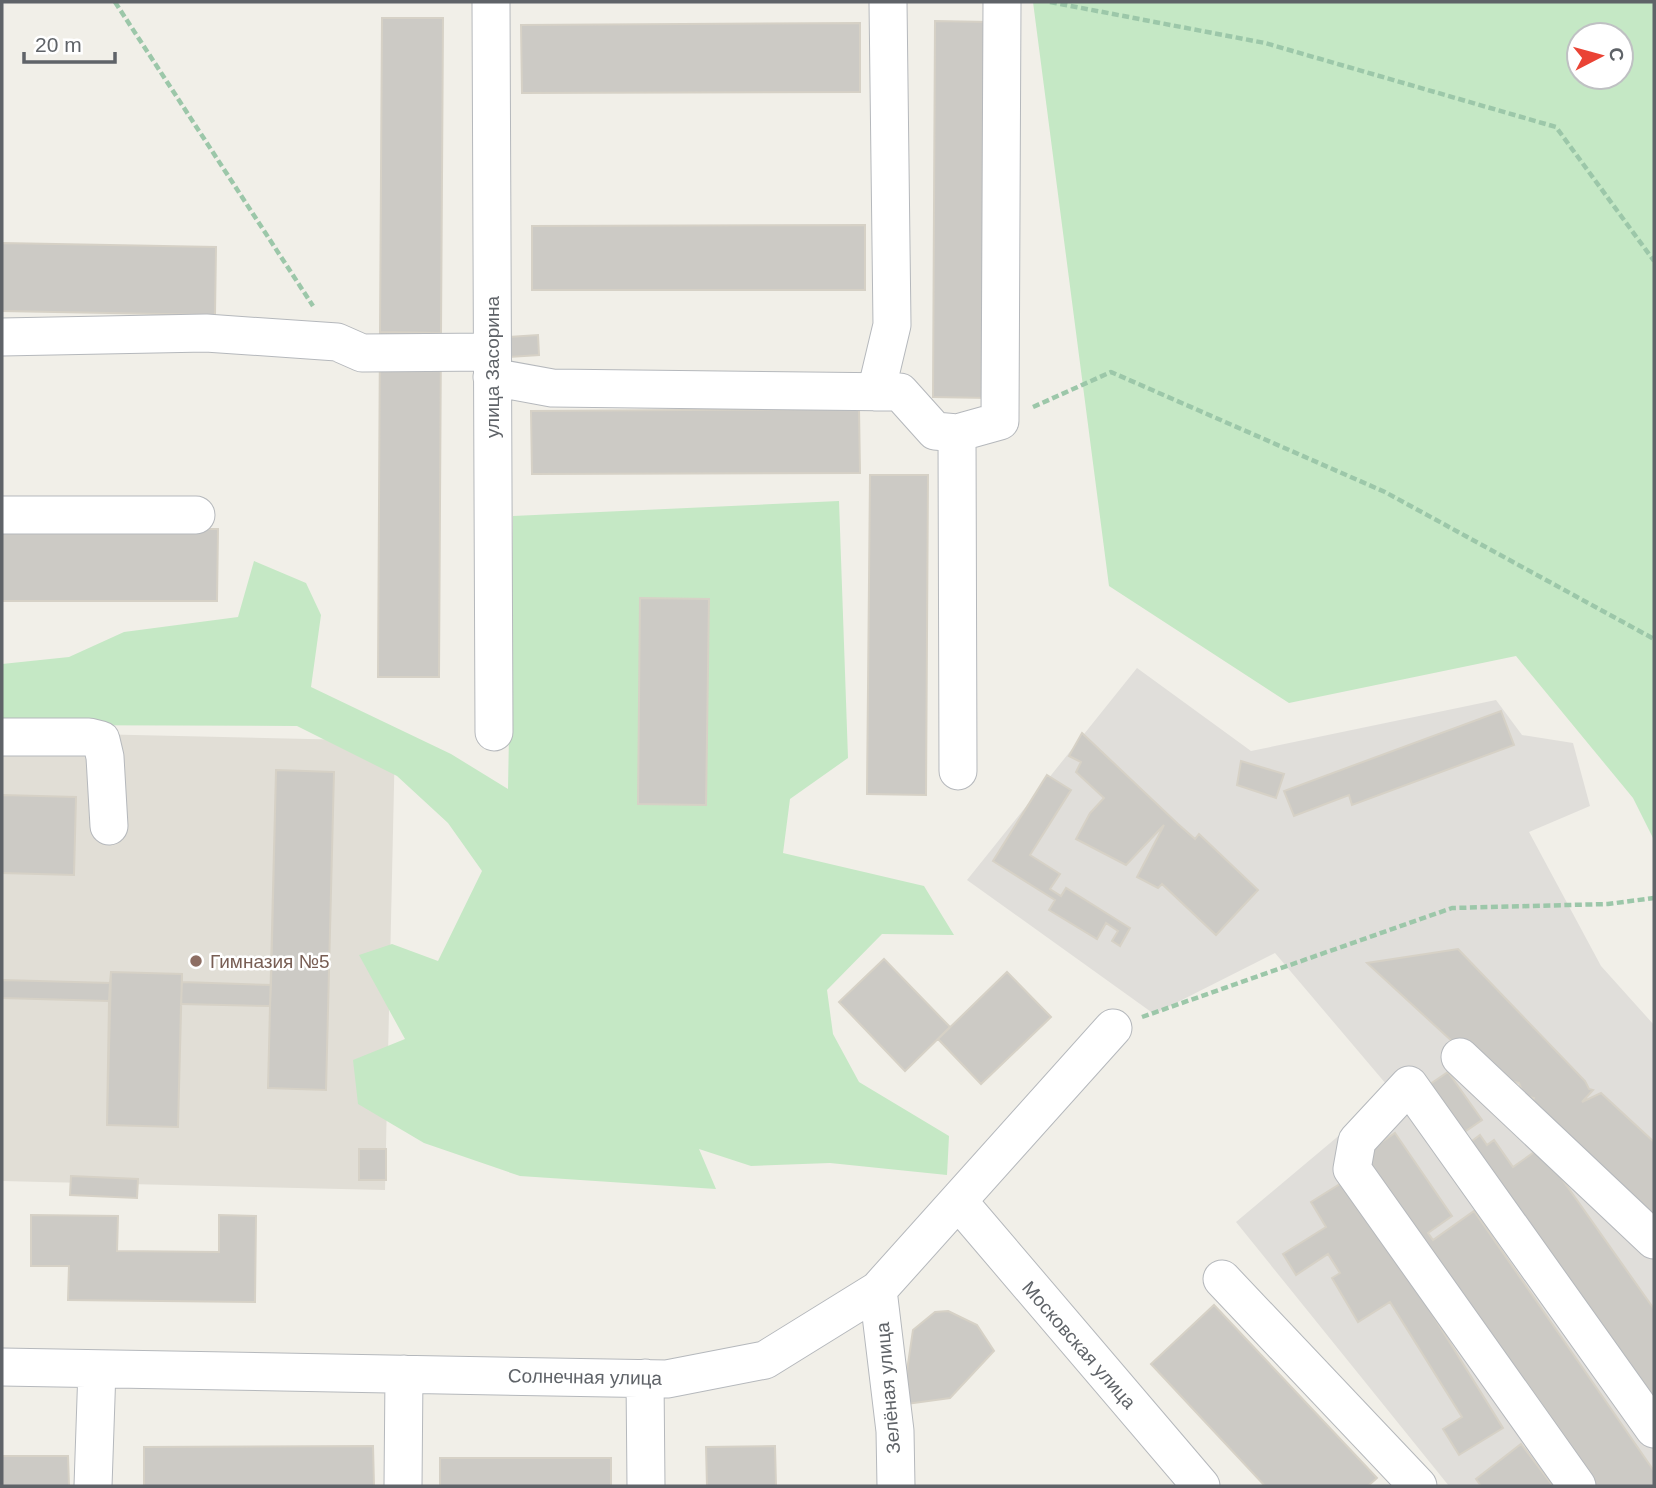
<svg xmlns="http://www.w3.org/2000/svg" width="1656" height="1488" font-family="Helvetica,sans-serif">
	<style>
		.industrial { fill: #e0deda }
		.education { fill: #e1ded6 }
		.green { fill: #c5e8c5; fill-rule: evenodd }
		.building { fill: #cccac5; stroke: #d6d1c6; stroke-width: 2 }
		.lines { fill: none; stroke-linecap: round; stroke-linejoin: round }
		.minor-casing { stroke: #b5b8bc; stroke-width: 39 }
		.path { stroke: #9cc7a9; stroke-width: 4.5; stroke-dasharray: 7 3.5; stroke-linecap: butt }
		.minor { stroke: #fff; stroke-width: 37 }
		.education-dot { fill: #8d6e63; stroke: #fff; stroke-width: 2.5 }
		.labels { text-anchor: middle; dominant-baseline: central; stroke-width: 5; stroke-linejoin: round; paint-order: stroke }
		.street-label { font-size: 19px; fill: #5f6368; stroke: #fff }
		.education-label { font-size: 19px; fill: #785e54; stroke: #fff; text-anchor: start }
	</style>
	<rect width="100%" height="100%" fill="#f1efe8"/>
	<path class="industrial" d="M1137 668 1251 751 1496 700 1522 735 1573 743 1590 806 1529 832 1601 966 1654 1025V1486H1449L1236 1222 1392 1091 1275 953 1154 1014 967 880Z"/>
	<path class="education" d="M2 732 395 741 385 1190 2 1181Z"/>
	<path class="green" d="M1033 2H1654V840L1633 798 1516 656 1289 703 1109 586ZM1579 35H1621V77H1579Z
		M839 501 848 758 790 799 783 853 924 886 954 935 882 934 827 990 833 1034 859 1082 949 1136 947 1175 830 1163 751 1166 699 1149 716 1189 520 1176 424 1143 358 1104 353 1060 405 1039 359 955 392 944 438 961 482 871 448 823 397 776 297 726 2 725V664L69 657 124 632 238 617 254 561 306 583 321 615 311 687 451 754 508 789 513 516Z"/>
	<path class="building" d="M382 18H443L441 333 380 332Z
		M935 21 990 22 988 398 933 397Z
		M860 23V92L522 93 521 25Z
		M865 225V290H532V226Z
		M2 243 216 247 215 315 2 311Z
		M380 332 441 333 439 677H378Z
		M538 335 539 355 509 357 508 337Z
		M859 409 860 473 532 474 531 411Z
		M870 475H928L926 795 867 794Z
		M2 529H218L217 601H2Z
		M640 598 709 599 706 805 638 804Z
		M1501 711 1514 745 1352 805 1349 795 1294 816 1284 791Z
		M1082 733 1178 824 1195 839 1199 834 1258 890 1216 935 1162 884 1158 888 1137 877 1164 825 1126 865 1076 839 1090 813 1104 798 1076 772 1081 762 1069 756Z
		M1241 761 1284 774 1276 798 1237 785Z
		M276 770 334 772 326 1090 268 1088Z
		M276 770 334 772 326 1090 268 1088 270 1006 181 1004 178 1127 107 1125 109 1001 2 998V980L110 983 111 972 182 974V982L271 985Z
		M1047 775 1071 790 1030 855 1060 874 1050 889 1061 896 1066 888 1130 928 1120 946 1112 941 1118 931 1106 923 1097 939 1049 910 1055 900 993 861Z
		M2 795 76 797 74 875 2 873Z
		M2 795 76 797 74 875 2 873Z
		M1458 949 1585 1081 1589 1089 1593 1090 1582 1102 1601 1093 1654 1142V1224L1531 1112 1534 1098 1524 1096 1519 1083 1492 1078 1367 963Z
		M884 959 950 1027 905 1071 839 1002Z
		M111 972 182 974 178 1127 107 1125Z
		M1007 972 1051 1017 981 1084 938 1039Z
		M2 980 110 983 109 1001 2 998Z
		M182 982 271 985 270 1006 181 1004Z
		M1448 1072 1482 1120 1457 1137 1423 1089Z
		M1395 1133 1452 1216 1428 1233 1433 1240 1474 1211 1654 1471V1486H1584L1357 1159Z
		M1480 1135 1487 1145 1494 1140 1513 1167 1540 1148 1654 1309V1415L1464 1147Z
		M359 1149H386V1180H359Z
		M71 1176 138 1179 137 1198 70 1195Z
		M1348 1179 1503 1428 1459 1455 1443 1429 1462 1417 1390 1302 1358 1322 1332 1278 1340 1273 1328 1254 1296 1275 1283 1254 1326 1227 1311 1202Z
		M31 1215 118 1216 117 1251 219 1252V1215L256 1216 255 1302 68 1300 69 1266H31Z
		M1214 1305 1377 1478 1368 1486H1265L1151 1364Z
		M948 1311 977 1325 994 1351 950 1398 907 1404 904 1391 913 1330 935 1312Z
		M1521 1444 1553 1486H1481L1476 1479Z
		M373 1446 374 1486H144V1447Z
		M775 1446 776 1486H707L706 1447Z
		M2 1456H68L69 1486H2Z
		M440 1458H611V1486H440Z"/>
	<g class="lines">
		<defs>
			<path id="minor" d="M491 2 494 732
				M2 337 206 333 337 342 362 353 492 352
				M492 377 552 388 900 392 935 431 957 433
				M876 392 892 325 888 2
				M2 515H196
				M2 737H89L101 740 105 757 109 826
				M958 771 957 433 1000 421 1002 2
				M1460 1057 1654 1240
				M958 1201 1201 1486
				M1222 1279 1418 1486
				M878 1290 895 1431 896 1486
				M2 1367 667 1379 765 1360 878 1290 1113 1028
				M645 1378 646 1486
				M93 1486 97 1369
				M403 1486 404 1374
				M1577 1486 1352 1169 1357 1141 1409 1085 1654 1429"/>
		</defs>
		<use href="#minor" class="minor-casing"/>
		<path class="path" d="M115 2 313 306
			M1050 2 1265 43 1556 127 1654 261
			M1033 407 1111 372 1385 492 1654 639
			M1142 1017 1452 908 1608 904 1654 898"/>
		<use href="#minor" class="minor"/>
	</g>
	<circle class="education-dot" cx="196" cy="961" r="7"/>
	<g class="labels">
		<g class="street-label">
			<text transform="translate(492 367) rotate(-90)">улица Засорина</text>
			<text transform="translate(1079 1345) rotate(49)">Московская улица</text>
			<text transform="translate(585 1377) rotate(1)">Солнечная улица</text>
			<text transform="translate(888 1388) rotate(-95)">Зелёная улица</text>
		</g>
		<g class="education-label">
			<text x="210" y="961">Гимназия №5</text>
		</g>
	</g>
	<rect width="1656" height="1488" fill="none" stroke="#5f6368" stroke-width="7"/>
	<g transform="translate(1600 56) rotate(84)"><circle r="33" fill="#ffffff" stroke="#bfc1c3" stroke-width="2"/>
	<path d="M0-5L12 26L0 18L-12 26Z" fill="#ea4335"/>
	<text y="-10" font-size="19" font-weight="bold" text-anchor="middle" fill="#5f6368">С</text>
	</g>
	<path d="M24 52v10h91v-10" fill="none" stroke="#5f6368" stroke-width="3.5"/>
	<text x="35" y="52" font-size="21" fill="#5f6368" stroke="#ffffff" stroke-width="5" paint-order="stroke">20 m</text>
</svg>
